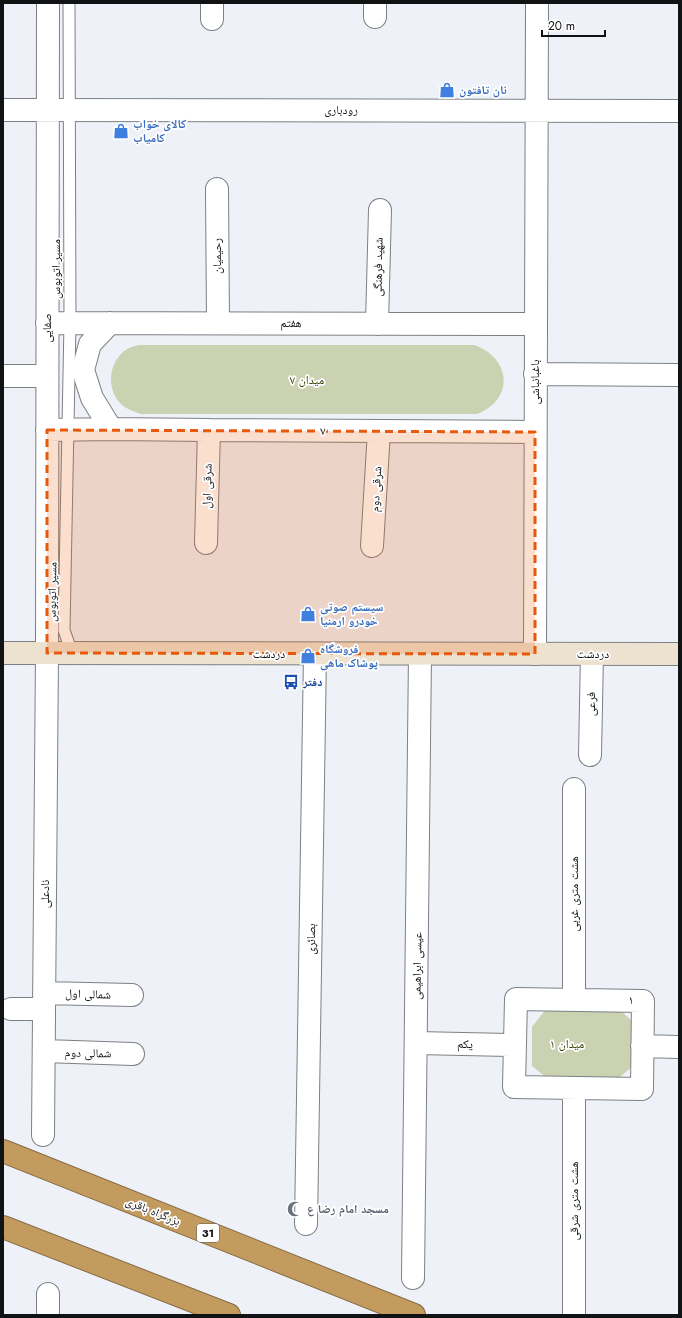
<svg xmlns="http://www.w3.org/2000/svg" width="682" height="1318" font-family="Jost,'Noto Naskh Arabic',sans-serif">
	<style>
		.green { fill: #cad2b1 }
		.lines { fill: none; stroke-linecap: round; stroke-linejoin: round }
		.lane-casing { stroke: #7c8085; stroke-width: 13 }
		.street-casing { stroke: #7c8085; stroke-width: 24 }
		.secondary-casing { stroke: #7c8085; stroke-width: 24 }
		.highway-casing { stroke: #856b45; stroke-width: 24 }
		.lane { stroke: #fff; stroke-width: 11 }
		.street { stroke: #fff; stroke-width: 22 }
		.secondary { stroke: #ede1cf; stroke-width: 22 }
		.highway { stroke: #c49b5f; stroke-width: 22 }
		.marked { fill: #e8590c; fill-opacity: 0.2; stroke: #e8590c; stroke-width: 3; stroke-dasharray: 8 5; stroke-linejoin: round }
		.labels { text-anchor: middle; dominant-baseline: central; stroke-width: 3.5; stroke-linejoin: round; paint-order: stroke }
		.shield { fill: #fff; stroke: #58595a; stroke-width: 1 }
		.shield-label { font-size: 11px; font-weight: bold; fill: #111214 }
		.shop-label { font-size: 12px; font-weight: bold; fill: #366cbe; stroke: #fff; text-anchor: start }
		.street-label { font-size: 12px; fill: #111214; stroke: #fff }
		.park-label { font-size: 12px; fill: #364000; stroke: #fff }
		.transit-label { font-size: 12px; font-weight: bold; fill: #164399; stroke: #fff; text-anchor: start }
		.worship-label { font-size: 12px; font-weight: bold; fill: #5b616d; stroke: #fff; text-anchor: start }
	</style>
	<rect width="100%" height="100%" fill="#eef2f8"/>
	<path class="green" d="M139 345H474C512 358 514 400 477 414H141C133 411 125 409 119 402 106 386 109 361 127 349 130 347 135 346 139 345Z
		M546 1009 620 1010 634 1023V1065L620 1077 548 1079 532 1066V1027Z"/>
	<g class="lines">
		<defs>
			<path id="lane" d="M69 3 70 323 64 630 72 653"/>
			<path id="street" d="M375 17V3
				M212 19V3
				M3 110 679 111
				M217 189 218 323
				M47 323 536 324
				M110 323 90 344 83 370 92 398 111 429 209 430 535 432
				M377 324 380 210
				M535 374 679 375
				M3 376H47
				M47 430 111 429
				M206 543 209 430
				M372 546 379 431
				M535 654 537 3
				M590 755 592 654
				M44 993 132 995
				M516 999 643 1001 642 1089 514 1087Z
				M574 999V789
				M11 1009H44
				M416 1043 515 1045
				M642 1046 679 1047
				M44 1051 133 1054
				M43 1135 47 653 48 3
				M306 1224 315 654
				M413 1278 420 654
				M48 1315V1294
				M574 1315V1088"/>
			<path id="secondary" d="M3 653 679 654"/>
			<path id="highway" d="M3 1151 414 1315
				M3 1227 229 1315"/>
		</defs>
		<use href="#lane" class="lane-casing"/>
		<use href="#street" class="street-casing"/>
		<use href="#secondary" class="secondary-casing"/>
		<use href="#highway" class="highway-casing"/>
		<use href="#lane" class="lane"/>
		<use href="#street" class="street"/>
		<use href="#secondary" class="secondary"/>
		<use href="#highway" class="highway"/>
	</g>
	<path class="marked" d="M47 430 535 432V654L47 653Z"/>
	<defs>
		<symbol id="shop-bare" viewBox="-9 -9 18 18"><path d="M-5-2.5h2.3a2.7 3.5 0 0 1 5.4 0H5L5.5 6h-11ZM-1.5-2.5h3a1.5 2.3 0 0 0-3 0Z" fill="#3f7fe0" stroke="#fff" stroke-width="2.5" paint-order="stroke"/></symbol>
		<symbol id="bus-bare" viewBox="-9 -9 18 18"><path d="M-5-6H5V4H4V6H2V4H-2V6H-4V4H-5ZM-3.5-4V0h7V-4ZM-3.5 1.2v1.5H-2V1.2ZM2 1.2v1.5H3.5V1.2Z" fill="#1a4fb4" stroke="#fff" stroke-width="2.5" paint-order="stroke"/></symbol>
		<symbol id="mosque-bare" viewBox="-9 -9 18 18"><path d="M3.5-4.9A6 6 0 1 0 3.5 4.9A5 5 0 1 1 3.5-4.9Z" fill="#6b7280" stroke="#fff" stroke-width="2.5" paint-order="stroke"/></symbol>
	</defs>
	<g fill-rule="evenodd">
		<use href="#shop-bare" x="436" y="79" width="22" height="22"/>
		<use href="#shop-bare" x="110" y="120" width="22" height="22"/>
		<use href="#shop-bare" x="297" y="603" width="22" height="22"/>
		<use href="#shop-bare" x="297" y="645" width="22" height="22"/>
		<use href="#bus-bare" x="280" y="671" width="22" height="22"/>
		<use href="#mosque-bare" x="284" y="1198" width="22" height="22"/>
	</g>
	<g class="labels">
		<rect class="shield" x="197" y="1224" width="22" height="18" rx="3"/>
		<g class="shield-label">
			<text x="208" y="1233">31</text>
		</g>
		<g class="shop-label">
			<text x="459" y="90">نان تافتون</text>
			<text x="133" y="124">کالای خواب<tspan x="133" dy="14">کامیاب</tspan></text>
			<text x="320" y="607">سیستم صوتی<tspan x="320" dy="14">خودرو ارمنیا</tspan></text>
			<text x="320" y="649">فروشگاه<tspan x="320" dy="14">پوشاک ماهی</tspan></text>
		</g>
		<g class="street-label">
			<text x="341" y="110">رودباری</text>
			<text transform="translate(217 256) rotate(-90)">رحیمیان</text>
			<text transform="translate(378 267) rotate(-89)">شهید فرهنگی</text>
			<text transform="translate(56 269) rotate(-90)">مسیر اتوبوس</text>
			<text x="291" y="323">هفتم</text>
			<text transform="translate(47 328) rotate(-90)">صفایی</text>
			<text transform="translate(535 382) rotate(-90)">باغبانباشی</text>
			<text x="323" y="431">۷</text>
			<text transform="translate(207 486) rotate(-88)">شرقی اول</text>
			<text transform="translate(376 489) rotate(-86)">شرقی دوم</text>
			<text transform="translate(52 592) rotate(-89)">مسیر اتوبوس</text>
			<text x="269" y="654">دردشت</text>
			<text x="593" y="654">دردشت</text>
			<text transform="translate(591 704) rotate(-89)">فرعی</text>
			<text transform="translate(45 894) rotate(-90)">نادعلی</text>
			<text transform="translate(574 894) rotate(-90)">هشت متری غربی</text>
			<text transform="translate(311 939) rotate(-89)">بصائری</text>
			<text transform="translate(417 966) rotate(-89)">عیسی ابراهیمی</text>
			<text transform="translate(88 994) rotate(2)">شمالی اول</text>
			<text transform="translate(631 1000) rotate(1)">۱</text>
			<text transform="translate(465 1044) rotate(1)">یکم</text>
			<text transform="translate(88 1053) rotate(1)">شمالی دوم</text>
			<text transform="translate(574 1201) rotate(-90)">هشت متری شرقی</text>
			<text transform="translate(153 1211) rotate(22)">بزرگراه باقری</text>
		</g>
		<g class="park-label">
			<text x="307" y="380">میدان ۷</text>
			<text x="567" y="1044">میدان ۱</text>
		</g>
		<g class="transit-label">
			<text x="303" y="682">دفتر</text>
		</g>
		<g class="worship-label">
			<text x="307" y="1209">مسجد امام رضا ع</text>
		</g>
	</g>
	<rect width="682" height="1318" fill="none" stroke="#111214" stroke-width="8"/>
	<path d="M542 30v6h63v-6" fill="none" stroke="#111214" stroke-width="2"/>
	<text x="548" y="30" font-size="12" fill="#111214" stroke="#ffffff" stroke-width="3" paint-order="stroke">20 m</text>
</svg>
